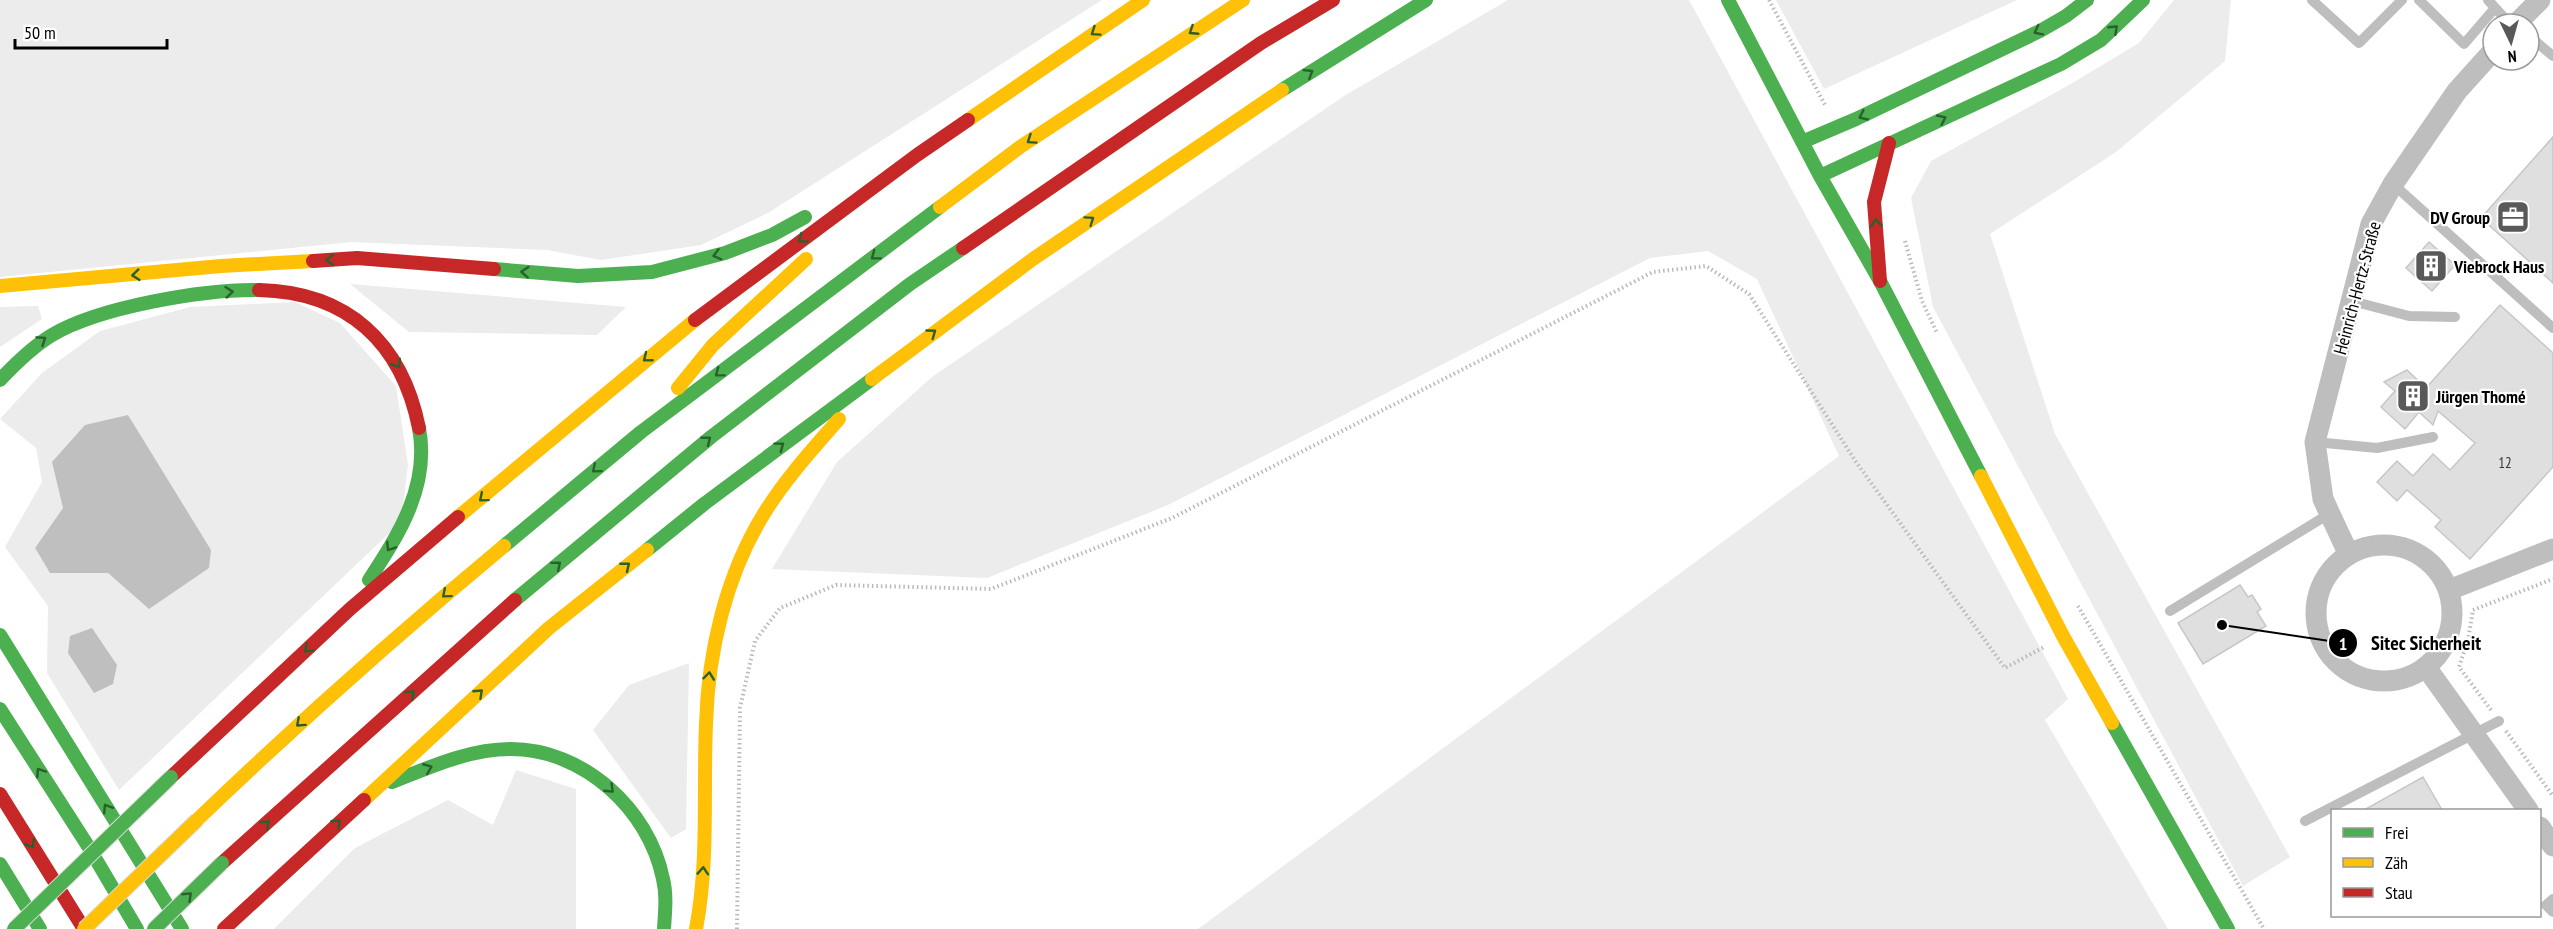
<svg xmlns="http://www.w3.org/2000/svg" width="2553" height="929" font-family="'PT Sans Narrow',sans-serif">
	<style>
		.green { fill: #ececec; fill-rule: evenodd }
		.water { fill: #bfbfbf }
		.building { fill: #dfdfdf; stroke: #c7c7c7; stroke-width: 1.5 }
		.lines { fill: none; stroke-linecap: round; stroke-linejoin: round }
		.path { stroke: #b9b9b9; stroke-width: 4; stroke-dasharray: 1.5 3; stroke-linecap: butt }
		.lane { stroke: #bebebe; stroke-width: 10 }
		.street { stroke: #bebebe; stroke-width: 21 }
		.fast { stroke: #4caf50; stroke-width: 14 }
		.slow { stroke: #ffc107; stroke-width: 14 }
		.jam { stroke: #c62828; stroke-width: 14 }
		.fast-bridge-casing { stroke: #dbdbdb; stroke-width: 16; stroke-linecap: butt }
		.slow-bridge-casing { stroke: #dbdbdb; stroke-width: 16; stroke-linecap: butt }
		.fast-bridge { stroke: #4caf50; stroke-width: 14 }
		.slow-bridge { stroke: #ffc107; stroke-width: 14 }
		.oneway { stroke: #2a602c }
		.labels { text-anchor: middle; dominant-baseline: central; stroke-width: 4.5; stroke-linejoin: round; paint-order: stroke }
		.number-label { font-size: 15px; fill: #383838 }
		.poi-label { font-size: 18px; font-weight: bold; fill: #000; stroke: #fff; text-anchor: start }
		.street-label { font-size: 18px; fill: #000; stroke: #fff }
		.leader { fill: none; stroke: #000; stroke-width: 2 }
		.callout-dot { fill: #000; stroke: #fff; stroke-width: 2 }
		.mark-label { font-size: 18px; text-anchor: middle; font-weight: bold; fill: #fff }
		.callout-label { font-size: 20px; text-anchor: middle; font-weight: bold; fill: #000; stroke: #fff; stroke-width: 4.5; stroke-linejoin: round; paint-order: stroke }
	</style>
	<rect width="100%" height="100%" fill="#fff"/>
	<path class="green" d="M0 0H1102L768 213 701 245 601 260 547 250 352 242 0 277Z
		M1508 0H1689L2068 699 2045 720 2168 929H1198L1839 456 1757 279 1708 251 1650 258 1168 505 987 578 772 569 837 462 932 377 1344 96Z
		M1776 0H2017L1824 89Z
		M2174 0H2231L2225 61 2116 152 1990 234 2055 434 2290 857 2243 886 1933 307 1911 198 1931 161 2069 85 2139 43Z
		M350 284 626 307 597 335 409 332Z
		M295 302 340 323 396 386 408 465 401 522 119 790 47 673 48 606 5 547 42 482 36 448 0 419 42 373 100 331 190 307ZM63 508 149 609 108 573H50L35 548Z
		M38 306 42 319 0 347V307Z
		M689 663 686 829 671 838 593 730 629 685Z
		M516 770 576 789V929H274L355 848 448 800 493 825Z"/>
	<path class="water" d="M128 415 211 550 209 568 149 609 108 573H50L35 548 63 508 52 462 85 425Z
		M92 628 117 665 113 684 94 693 68 653 70 636Z"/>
	<path class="building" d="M2553 137V283L2481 218Z
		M2429 242 2455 265 2432 291 2406 268Z
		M2500 305 2553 353V467L2470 559 2435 527 2441 520 2407 490 2397 501 2377 482 2397 461 2413 476 2433 454 2450 470 2475 443 2438 411 2433 425 2419 412 2405 429 2381 407 2395 391 2384 382 2407 370 2426 388Z
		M2240 585 2248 597 2252 595 2261 609 2257 612 2266 626 2203 664 2178 623Z
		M2423 777 2442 810H2364Z"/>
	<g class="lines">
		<path class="path" d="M1769 0 1825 105
			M1905 241 1922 301 1937 333
			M2078 606 2264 929
			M2491 710 2459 667 2468 640 2473 610 2553 579
			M2506 731 2553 796
			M737 929 740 708 755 641 780 608 836 585 991 589 1172 518 1653 272 1706 266 1749 294 1856 462 2005 668 2044 647"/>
		<path class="lane" d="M2312 0 2359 43 2402 0
			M2419 0 2464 44 2495 8
			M2488 0 2510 24
			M2529 36 2553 56
			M2393 184 2553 328
			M2352 301 2409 316 2455 317
			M2315 442 2377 448 2433 437
			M2170 611 2329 514
			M2305 821 2499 721
			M2553 899 2546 905 2553 912"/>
		<path class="street" d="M2516 24 2540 0
			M2316 613a68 68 0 1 1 136 0a68 68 0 1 1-136 0Z
			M2349 555 2323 499 2315 442 2371 224 2393 184 2457 91 2493 51
			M2449 590 2553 549
			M2426 667 2528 810
			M2540 827 2553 846"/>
		<path class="fast" d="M1728 0 1820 176 1880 281 1981 476
			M1282 90 1426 0
			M1802 142 1856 119 2040 31 2066 16 2087 0
			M1820 176 2061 64 2101 40 2143 0
			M494 269 578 276 652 272 725 253 772 235 805 217
			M0 380C16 363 32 347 52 335 99 307 204 289 259 290
			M504 546 641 432 940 207
			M647 550 704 504 872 379
			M369 580C399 534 430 486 419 428
			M515 600 711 437 910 284 963 248
			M0 635 182 929
			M0 709 88 846 137 929
			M2112 723 2228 929
			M392 782C430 767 469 749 511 749 583 749 649 809 663 879 667 895 665 912 664 929
			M0 864 40 929"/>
		<path class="slow" d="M968 120 1143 0
			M940 207 1020 147 1243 0
			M0 286 221 266 313 261
			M872 379 1033 259 1282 90
			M678 388 713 345 806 259
			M1981 476 2063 636 2112 723
			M458 517 695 320
			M364 800 549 628 647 550
			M197 820C296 725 398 634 504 546
			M696 929C709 861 703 793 706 724 708 652 726 574 765 512 786 478 813 449 839 419"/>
		<path class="jam" d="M963 248 1261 43 1333 0
			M313 261 357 258 494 269
			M1880 281 1874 202 1889 143
			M259 290C348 292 402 343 419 428
			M695 320 917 155 968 120
			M171 777 350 609 458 517
			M0 794 84 929
			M222 863 515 600
			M224 929 364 800"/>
		<defs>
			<path id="fast-bridge" d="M14 929 171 777
				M154 929 222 863"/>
			<path id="slow-bridge" d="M84 929 197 820"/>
		</defs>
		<use href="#fast-bridge" class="fast-bridge-casing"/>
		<use href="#slow-bridge" class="slow-bridge-casing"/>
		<use href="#fast-bridge" class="fast-bridge"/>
		<use href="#slow-bridge" class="slow-bridge"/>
	</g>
	<defs><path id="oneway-chevron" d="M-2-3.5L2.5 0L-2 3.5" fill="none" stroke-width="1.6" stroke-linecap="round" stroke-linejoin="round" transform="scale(1.5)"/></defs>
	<g class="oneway">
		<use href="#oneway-chevron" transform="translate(2114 29) rotate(-43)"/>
		<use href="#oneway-chevron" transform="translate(1193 31) rotate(147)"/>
		<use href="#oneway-chevron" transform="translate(2038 31) rotate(153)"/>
		<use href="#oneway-chevron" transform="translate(1095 32) rotate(146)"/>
		<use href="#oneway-chevron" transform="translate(1309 73) rotate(-32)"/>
		<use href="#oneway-chevron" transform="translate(1863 116) rotate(155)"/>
		<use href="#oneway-chevron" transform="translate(1942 119) rotate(-25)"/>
		<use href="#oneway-chevron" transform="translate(1031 140) rotate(146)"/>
		<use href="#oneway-chevron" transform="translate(1090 220) rotate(-35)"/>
		<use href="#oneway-chevron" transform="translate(1876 223) rotate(-95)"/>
		<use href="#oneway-chevron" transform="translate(802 239) rotate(144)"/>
		<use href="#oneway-chevron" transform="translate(717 255) rotate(165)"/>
		<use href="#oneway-chevron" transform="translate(875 256) rotate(143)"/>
		<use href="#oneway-chevron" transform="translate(330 260) rotate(177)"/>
		<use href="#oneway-chevron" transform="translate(525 272) rotate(-176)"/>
		<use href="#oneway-chevron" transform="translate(136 275) rotate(174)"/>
		<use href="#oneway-chevron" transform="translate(229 292) rotate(-6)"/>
		<use href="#oneway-chevron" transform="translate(932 333) rotate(-36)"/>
		<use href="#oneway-chevron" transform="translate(42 340) rotate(-34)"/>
		<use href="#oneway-chevron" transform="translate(647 358) rotate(141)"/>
		<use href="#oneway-chevron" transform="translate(397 364) rotate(58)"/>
		<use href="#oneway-chevron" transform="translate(719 373) rotate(143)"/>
		<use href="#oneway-chevron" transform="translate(707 440) rotate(-39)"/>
		<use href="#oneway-chevron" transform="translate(780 446) rotate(-37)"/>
		<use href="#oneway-chevron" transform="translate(596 469) rotate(140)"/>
		<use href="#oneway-chevron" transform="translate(483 498) rotate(140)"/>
		<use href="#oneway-chevron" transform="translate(390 547) rotate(123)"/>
		<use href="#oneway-chevron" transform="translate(557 565) rotate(-40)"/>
		<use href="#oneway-chevron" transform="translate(626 566) rotate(-39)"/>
		<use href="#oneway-chevron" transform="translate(446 594) rotate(140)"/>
		<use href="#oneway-chevron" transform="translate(308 649) rotate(137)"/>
		<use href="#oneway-chevron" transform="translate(709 676) rotate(-83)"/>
		<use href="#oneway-chevron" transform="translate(479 693) rotate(-43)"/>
		<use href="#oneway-chevron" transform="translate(411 694) rotate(-42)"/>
		<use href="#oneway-chevron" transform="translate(300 723) rotate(138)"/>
		<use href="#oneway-chevron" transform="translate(428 768) rotate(-22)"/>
		<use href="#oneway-chevron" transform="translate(40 772) rotate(-123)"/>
		<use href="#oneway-chevron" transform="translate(610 789) rotate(44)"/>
		<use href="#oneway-chevron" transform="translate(107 808) rotate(-122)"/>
		<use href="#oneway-chevron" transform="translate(337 823) rotate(-43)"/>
		<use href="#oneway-chevron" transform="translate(266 824) rotate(-42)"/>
		<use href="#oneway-chevron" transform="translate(31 844) rotate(58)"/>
		<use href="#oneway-chevron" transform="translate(703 871) rotate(-86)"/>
		<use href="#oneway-chevron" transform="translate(188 896) rotate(-44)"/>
	</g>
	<defs>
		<symbol id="office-square" viewBox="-11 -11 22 22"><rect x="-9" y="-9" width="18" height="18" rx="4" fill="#595959" stroke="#fff"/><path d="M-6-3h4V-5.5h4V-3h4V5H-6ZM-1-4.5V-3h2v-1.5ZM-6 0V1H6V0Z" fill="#fff"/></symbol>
		<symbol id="building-square" viewBox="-11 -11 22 22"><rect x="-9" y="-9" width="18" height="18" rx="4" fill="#595959" stroke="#fff"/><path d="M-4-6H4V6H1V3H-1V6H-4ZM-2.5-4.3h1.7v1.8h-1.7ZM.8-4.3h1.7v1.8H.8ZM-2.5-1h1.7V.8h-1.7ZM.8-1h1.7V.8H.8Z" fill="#fff"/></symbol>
	</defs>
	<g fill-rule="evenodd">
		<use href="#office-square" x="2494" y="198" width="38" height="38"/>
		<use href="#building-square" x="2412" y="247" width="38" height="38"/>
		<use href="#building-square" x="2394" y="377" width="38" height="38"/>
	</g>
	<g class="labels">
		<g class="number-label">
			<text x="2505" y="462">12</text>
		</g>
		<g class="poi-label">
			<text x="2490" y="217" text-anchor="end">DV Group</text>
			<text x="2454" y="266">Viebrock Haus</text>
			<text x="2436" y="396">Jürgen Thomé</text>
		</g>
		<g class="street-label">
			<text transform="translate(2357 288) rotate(-75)">Heinrich-Hertz-Straße</text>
		</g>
	</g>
	<path class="leader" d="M2222 625L2343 643"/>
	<g class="callout-dot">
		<circle cx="2222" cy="625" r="6"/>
		<circle cx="2343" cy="643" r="15"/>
	</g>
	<g class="mark-label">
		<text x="2343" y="650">1</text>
	</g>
	<g class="callout-label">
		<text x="2426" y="650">Sitec Sicherheit</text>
	</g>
	<rect x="2331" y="809" width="210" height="108" fill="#ffffff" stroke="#999999" stroke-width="1.5"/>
	<rect x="2343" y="828" width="30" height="9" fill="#4caf50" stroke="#999999" stroke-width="1.5"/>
	<text x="2385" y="839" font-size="18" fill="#000000">Frei</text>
	<rect x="2343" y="858" width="30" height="9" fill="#ffc107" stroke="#999999" stroke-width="1.5"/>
	<text x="2385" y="869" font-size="18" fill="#000000">Zäh</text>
	<rect x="2343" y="888" width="30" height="9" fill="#c62828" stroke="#999999" stroke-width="1.5"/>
	<text x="2385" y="899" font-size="18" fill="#000000">Stau</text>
	<g transform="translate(2511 42) rotate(175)"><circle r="28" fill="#ffffff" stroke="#999999" stroke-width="1.5"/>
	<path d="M0-4.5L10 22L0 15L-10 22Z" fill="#595959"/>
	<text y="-9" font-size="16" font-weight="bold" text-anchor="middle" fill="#000000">N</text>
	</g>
	<path d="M15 39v9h152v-9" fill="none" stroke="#000000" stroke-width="3"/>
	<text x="24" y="39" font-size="18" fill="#000000" stroke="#ffffff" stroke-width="4.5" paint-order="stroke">50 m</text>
</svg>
